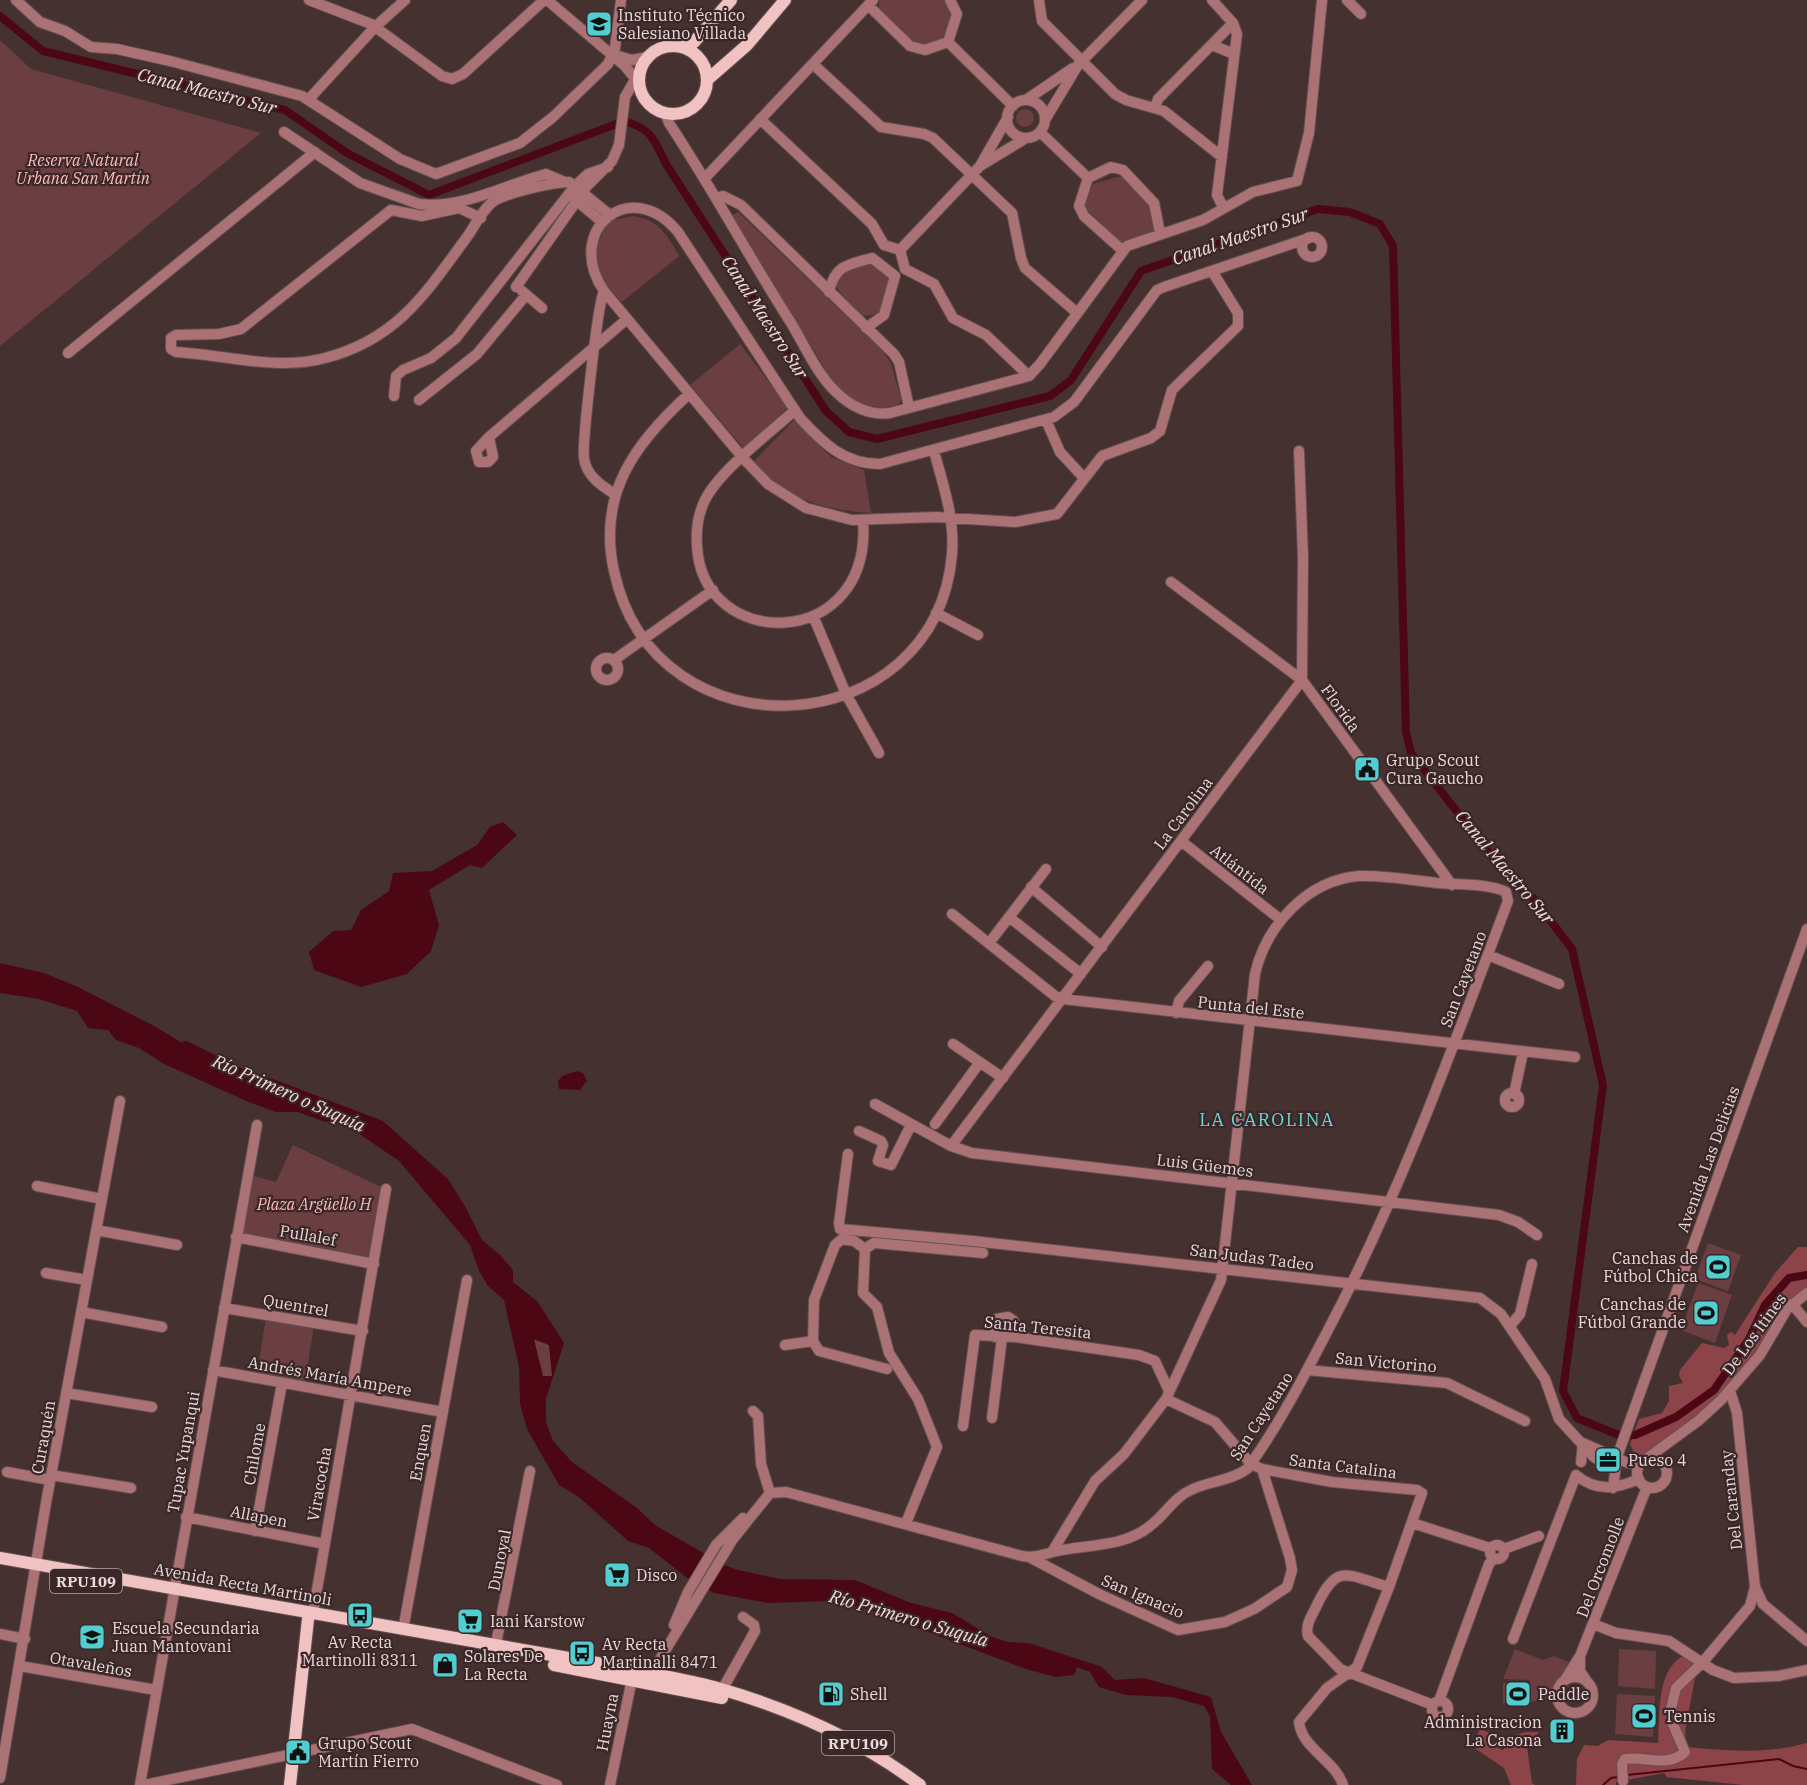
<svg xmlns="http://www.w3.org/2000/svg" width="1807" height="1785" font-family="'IBM Plex Serif',serif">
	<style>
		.green { fill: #6b3f41 }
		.forest { fill: #8d4448 }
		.water { fill: #4c0714; fill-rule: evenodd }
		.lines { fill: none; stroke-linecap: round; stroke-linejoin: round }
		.stream { stroke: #4c0714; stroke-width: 2 }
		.canal { stroke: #4c0714; stroke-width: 8 }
		.river { stroke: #4c0714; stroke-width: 12 }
		.minor-casing { stroke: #634f4f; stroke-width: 12 }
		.major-casing { stroke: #634f4f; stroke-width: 14 }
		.minor { stroke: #aa7274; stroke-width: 10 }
		.major { stroke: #f1c2c2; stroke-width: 12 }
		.labels { text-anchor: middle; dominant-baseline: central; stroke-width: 4.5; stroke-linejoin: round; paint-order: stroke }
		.shield { fill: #3b2728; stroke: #b4a4a5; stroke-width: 1.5 }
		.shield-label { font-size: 15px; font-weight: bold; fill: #e8dada }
		.poi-label { font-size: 16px; fill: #e8dada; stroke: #3b2728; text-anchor: start }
		.park-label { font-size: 16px; font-style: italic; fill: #fdbbbc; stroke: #3b2728 }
		.street-label { font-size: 16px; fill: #e8dada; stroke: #3b2728 }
		.water-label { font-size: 18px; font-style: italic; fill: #f5dddd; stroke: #3b2728 }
		.neighbourhood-label { font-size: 18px; letter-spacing: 1.5px; fill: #69d6d9; stroke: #3b2728 }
	</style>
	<rect width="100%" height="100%" fill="#463131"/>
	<path class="green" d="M879 0H943C960 15 943 52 920 45 905 40 890 20 879 10Z
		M0 40 31 69 261 133 0 346Z
		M1016 118a9 9 0 1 1 18 0a9 9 0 1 1-18 0Z
		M1117 177H1122L1150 205 1155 232 1121 242 1087 210 1085 203 1093 184Z
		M738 212 882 350 891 364 901 399 899 404C876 413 857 402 837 389L732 215Z
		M633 216C658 220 667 234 679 256L622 302C595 275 586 255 610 221Z
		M874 263 890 280 880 311C875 314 869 317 863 315 856 313 850 304 846 299 820 274 854 268 874 263Z
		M740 344 788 407 745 450 690 385Z
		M794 420 831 457 864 470 871 513C828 511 780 498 754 461Z
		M293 1145 381 1187 369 1258 242 1234 254 1176 276 1182Z
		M1708 1243 1741 1255 1728 1291 1695 1279Z
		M1698 1283 1732 1295 1715 1343 1681 1330Z
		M266 1317 314 1325 305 1382 257 1374Z
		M533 1339 549 1345 553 1376H542Z
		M1515 1649 1543 1660 1554 1656 1571 1663 1553 1687 1552 1697 1530 1702V1680L1503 1679Z
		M1619 1649 1656 1651 1655 1689 1618 1686Z
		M1503 1683 1523 1684V1704L1503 1703Z
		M1617 1694 1655 1696 1653 1737 1615 1734Z"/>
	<path class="forest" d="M1798 1247H1807V1289L1750 1364 1696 1418 1660 1445 1636 1458 1630 1444 1639 1419 1662 1413 1669 1401V1386L1683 1383 1679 1376 1680 1370 1702 1343 1724 1348 1729 1345 1727 1335 1731 1332 1735 1335 1775 1273Z
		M1683 1656 1697 1667 1685 1731 1687 1747C1728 1751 1767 1754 1807 1743V1785H1743L1667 1777 1664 1773 1616 1782V1785H1576L1577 1759 1584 1745 1598 1746 1608 1740 1658 1743C1660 1716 1656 1670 1683 1656Z
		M1480 1728 1491 1734 1490 1745 1503 1750 1511 1737 1525 1732H1539L1527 1747 1532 1783 1535 1785H1511L1504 1768 1473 1747Z"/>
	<path class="water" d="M503 822 517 835 482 868 470 865 429 890 439 925 431 951 407 974 361 987 314 970 309 952 333 931 351 930 361 910 389 891 393 873 432 871 477 845 490 827Z
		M0 963 44 973 78 987 156 1027 219 1065 273 1079 383 1121 448 1179 466 1208 482 1240 501 1256 513 1270V1282L537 1301 564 1343 546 1399V1422L553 1441 572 1462 637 1508 655 1525 724 1565 738 1570 780 1579 855 1580 911 1603 952 1613 992 1637 1008 1642 1029 1643 1102 1667 1115 1680 1144 1678 1211 1697 1221 1732 1252 1785H1231L1212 1769 1210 1716 1204 1706 1172 1697 1126 1695 1099 1687 1090 1672 1077 1667 1074 1675 1055 1677 1026 1669 867 1609 830 1601 768 1603 714 1593 686 1577 649 1548 628 1541 579 1497 559 1485 527 1429 520 1404 519 1367 504 1300 488 1286 479 1271 470 1245 399 1161 342 1122H325L298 1112H276L251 1103 164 1064 139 1048 116 1040 108 1030 88 1028 77 1011 39 999 0 993ZM534 1339 549 1345 552 1376H543Z
		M577 1071 583 1073 587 1081 580 1090 559 1089 558 1081 562 1076Z"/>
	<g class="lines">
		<path class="stream" d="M1627 1775 1779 1759 1793 1766 1807 1769
			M1603 1785 1611 1778 1618 1777"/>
		<path class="canal" d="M0 16 43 51 285 110 347 153 429 195 624 121C652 129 654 139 666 164L826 411 849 432 877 439 1050 396 1071 380 1141 271 1318 209 1350 212 1380 224 1393 246 1406 732 1411 753 1509 878 1534 899 1572 949 1603 1085 1563 1391 1577 1418 1621 1436 1635 1435 1676 1417 1714 1390 1749 1339 1765 1305 1789 1278 1807 1275"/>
		<path class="river" d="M186 1047 238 1073"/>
		<defs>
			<path id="minor" d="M16 0 40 22 65 31 91 47 117 49 170 61 302 96 400 159 436 174 520 143 553 117 608 64 615 48 621 0
				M309 0 371 24 442 76 452 79 463 74 544 0
				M547 0 625 66 638 82
				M1039 0 1042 21 1115 94 1126 100 1164 111 1222 157
				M1212 0 1233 23 1237 34 1217 195 1223 207
				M1347 0 1361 14
				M868 5 910 46 925 50 948 42 957 14 950 0
				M948 42 1013 106
				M1212 45 1234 54
				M615 55 632 60 647 57
				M813 64 881 127 924 134 933 138 1012 213 1021 258 1025 268 1076 312
				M309 99 375 27 405 0
				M1026 100 1073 68
				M1007 119a19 19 0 1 1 38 0a19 19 0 1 1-38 0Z
				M1155 107 1158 99 1233 23
				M665 113 669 123C712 188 749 257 791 323 805 346 817 374 836 392 850 406 870 416 890 413L1029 376 1040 364 1127 246 1203 220 1253 192 1297 181 1309 133 1322 0
				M1008 117 980 166 1026 138
				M760 119 872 224 884 245 900 250
				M1045 120 1078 65 1142 0
				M284 132 360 183 419 204C461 210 507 184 546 174L565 182
				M1040 132 1088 178
				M705 178 873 0
				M572 197 602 222
				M717 198 723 196 741 205 894 354 899 362 909 407
				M481 218 459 208 422 216 391 210 241 329 219 334 176 335 171 338V349L176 352C226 355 277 371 325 358 395 340 424 296 464 241 473 230 482 209 494 201 507 193 554 182 569 182L610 215
				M1302 247a10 10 0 1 1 20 0a10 10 0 1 1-20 0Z
				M900 250 905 269 934 284 953 318 986 335 1029 376
				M900 250 980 166
				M1122 250 1084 216 1079 206 1088 178 1111 167 1123 170 1154 203 1160 233
				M1212 271 1238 313V326L1172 390 1160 431 1151 438 1102 456 1057 514 1015 522 936 517 852 520 806 508 768 484 743 458 604 291C563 231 630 174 678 232L800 418C823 443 844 464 880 464L1054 417 1074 402 1157 290 1164 287 1309 238
				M516 287 587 186 612 161 619 145 625 97 640 71
				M522 291 542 308
				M604 291C598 302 582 442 584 458 586 476 602 486 616 495
				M829 292C835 265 847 265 872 258L895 276 884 315 866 328
				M68 353 315 152
				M689 394C635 443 597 494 614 571 655 762 936 744 952 554 955 518 943 485 934 451
				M394 396 396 376 403 370 431 358 456 338 575 186 588 174 608 167
				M419 400 477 354 526 295
				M795 410C769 434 720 470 705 500 698 514 696 530 697 545 701 652 873 653 863 520
				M1046 420 1060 452 1084 478
				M489 437 493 457 488 462H479L476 451 489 437 627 319
				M1171 582 1302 680 1452 885
				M936 613 978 635
				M814 618 846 694 879 753
				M596 669a11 11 0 1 1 22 0a11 11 0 1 1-22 0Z
				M614 660 713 590
				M1181 841 1281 920
				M1031 887 1102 947
				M952 914 1055 996 1063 999 1575 1057
				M1009 917 1081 974
				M993 938 1046 869
				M1488 955 1559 984
				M1176 1013 1179 1001 1208 966
				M953 1044 1003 1078
				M1505 1100a7 7 0 1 1 14 0a7 7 0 1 1-14 0Z
				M1514 1094 1523 1052
				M875 1104 951 1146 972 1153 1499 1215 1518 1222 1537 1235
				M935 1124 980 1062
				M859 1131 881 1141 883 1145 878 1161 891 1165 911 1125
				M951 1146 1302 680 1303 557 1299 451
				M848 1154 839 1223 840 1229 973 1241 1480 1298 1501 1314 1545 1379 1559 1419 1594 1457 1609 1467H1614
				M37 1186 102 1199
				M96 1230 177 1245
				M236 1237 374 1264
				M865 1249 874 1243 983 1253
				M46 1273 87 1280
				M1792 1304 1807 1322
				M224 1308 363 1331
				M81 1312 162 1327
				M1510 1326 1520 1314 1532 1264
				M995 1337 994 1329 997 1319 1008 1317 1014 1321 1015 1337
				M813 1341 814 1300 835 1245 842 1239 854 1241 865 1249 863 1293 877 1307 889 1353 918 1399 937 1447 906 1523
				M785 1345 813 1341 819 1351 887 1369
				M213 1370 443 1412
				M1307 1370 1447 1383 1525 1421
				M66 1393 152 1407
				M753 1411 758 1416 761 1464 770 1493
				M992 1418 1002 1338
				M963 1426 975 1335 1015 1337 1139 1355 1155 1361 1169 1391
				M1583 1443 1628 1463 1644 1460
				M1637 1473a15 15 0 1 1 30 0a15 15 0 1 1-30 0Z
				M1646 1459 1698 1421 1721 1400 1760 1355 1787 1309 1807 1293
				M1581 1462 1583 1443
				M1262 1469 1332 1482 1417 1490 1422 1493 1389 1587 1357 1667 1327 1688 1299 1722C1302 1749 1335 1760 1343 1785
				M7 1472 50 1480
				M51 1475 131 1488
				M1613 1488 1617 1457 1807 929
				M186 1517 325 1544
				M1412 1523 1490 1548
				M255 1531 282 1383
				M1490 1552a7 7 0 1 1 14 0a7 7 0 1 1-14 0Z
				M1504 1549 1539 1536
				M1031 1558 1099 1594 1178 1630 1225 1622 1254 1609 1287 1587 1292 1570 1290 1558 1262 1469 1251 1464 1215 1422 1166 1399
				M1389 1587C1348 1576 1338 1561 1317 1605 1312 1616 1305 1624 1308 1636L1340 1669 1433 1705
				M1755 1587 1763 1604 1807 1641
				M308 1619 313 1613 386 1189
				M1593 1624 1616 1633 1669 1641 1713 1670 1734 1678 1778 1676 1807 1670
				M674 1625 688 1592 716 1545 743 1518
				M403 1630 467 1280
				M0 1634 25 1639
				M1513 1639 1576 1475C1596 1492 1616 1489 1639 1479
				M494 1654 530 1471
				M1580 1656 1647 1487
				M20 1666 156 1690
				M651 1674 733 1539 770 1493 786 1492 1022 1556C1035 1558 1042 1555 1053 1552 1086 1544 1123 1548 1150 1526 1165 1515 1174 1497 1191 1490 1209 1481 1231 1481 1247 1469 1278 1427 1303 1378 1327 1332 1400 1194 1453 1047 1508 901L1506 892C1487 883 1458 885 1437 883 1412 880 1385 875 1359 876 1307 880 1266 926 1255 974L1221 1280 1166 1399 1124 1454 1095 1481 1052 1552
				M1557 1695a18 18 0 1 1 36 0a18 18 0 1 1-36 0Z
				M1565 1680 1580 1656V1671L1588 1683
				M722 1690 755 1631 754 1625 743 1617
				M1432 1709a8 8 0 1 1 16 0a8 8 0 1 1-16 0Z
				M1439 1701 1489 1564 1494 1558
				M0 1778 46 1503 120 1101
				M1623 1781 1622 1764 1625 1759C1645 1756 1668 1768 1685 1752L1672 1722 1671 1709 1676 1688 1702 1663 1750 1606 1755 1587 1737 1413 1730 1391
				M140 1785 257 1125
				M144 1785 412 1729 557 1785
				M610 1785 632 1679 638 1677"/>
			<path id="major" d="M639 80a34 34 0 1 1 68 0a34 34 0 1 1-68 0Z
				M682 47 694 42 731 0
				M707 80 747 45 785 0
				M0 1558 620 1667C651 1674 683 1679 714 1687 788 1708 859 1739 920 1785
				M554 1665 722 1698
				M290 1785 308 1619"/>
		</defs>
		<use href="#minor" class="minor-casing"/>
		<use href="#major" class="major-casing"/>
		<use href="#minor" class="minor"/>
		<use href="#major" class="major"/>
	</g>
	<defs>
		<symbol id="school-square" viewBox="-11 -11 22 22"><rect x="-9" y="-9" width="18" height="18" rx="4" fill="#52cdd0" stroke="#3b2728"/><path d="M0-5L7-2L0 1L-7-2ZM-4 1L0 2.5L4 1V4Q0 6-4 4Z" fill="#111"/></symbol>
		<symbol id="civic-square" viewBox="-11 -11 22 22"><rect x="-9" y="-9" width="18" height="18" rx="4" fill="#52cdd0" stroke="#3b2728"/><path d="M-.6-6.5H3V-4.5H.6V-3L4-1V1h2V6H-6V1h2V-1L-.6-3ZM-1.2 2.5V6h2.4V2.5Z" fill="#111"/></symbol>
		<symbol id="stadium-square" viewBox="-11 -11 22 22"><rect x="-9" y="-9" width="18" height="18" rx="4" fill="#52cdd0" stroke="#3b2728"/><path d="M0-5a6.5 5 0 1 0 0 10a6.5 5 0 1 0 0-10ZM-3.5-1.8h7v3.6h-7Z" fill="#111"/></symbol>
		<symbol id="office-square" viewBox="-11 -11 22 22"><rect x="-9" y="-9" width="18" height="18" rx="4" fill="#52cdd0" stroke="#3b2728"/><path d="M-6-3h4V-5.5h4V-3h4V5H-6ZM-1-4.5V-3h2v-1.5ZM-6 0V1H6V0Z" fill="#111"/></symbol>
		<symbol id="supermarket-square" viewBox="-11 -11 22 22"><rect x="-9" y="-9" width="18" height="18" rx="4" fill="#52cdd0" stroke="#3b2728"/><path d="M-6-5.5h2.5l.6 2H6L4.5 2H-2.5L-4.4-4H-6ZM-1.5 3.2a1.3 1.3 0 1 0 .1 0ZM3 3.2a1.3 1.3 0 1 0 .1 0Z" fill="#111"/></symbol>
		<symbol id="bus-square" viewBox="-11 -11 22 22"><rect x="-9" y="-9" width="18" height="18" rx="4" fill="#52cdd0" stroke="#3b2728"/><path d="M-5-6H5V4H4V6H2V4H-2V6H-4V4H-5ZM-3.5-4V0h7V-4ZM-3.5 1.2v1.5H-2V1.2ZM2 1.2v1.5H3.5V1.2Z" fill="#111"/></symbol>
		<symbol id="shop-square" viewBox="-11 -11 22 22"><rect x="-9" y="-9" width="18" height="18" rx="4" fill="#52cdd0" stroke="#3b2728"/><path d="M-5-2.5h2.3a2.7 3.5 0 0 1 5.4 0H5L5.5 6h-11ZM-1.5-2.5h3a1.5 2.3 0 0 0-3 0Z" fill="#111"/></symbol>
		<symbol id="fuel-square" viewBox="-11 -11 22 22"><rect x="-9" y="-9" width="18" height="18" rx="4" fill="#52cdd0" stroke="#3b2728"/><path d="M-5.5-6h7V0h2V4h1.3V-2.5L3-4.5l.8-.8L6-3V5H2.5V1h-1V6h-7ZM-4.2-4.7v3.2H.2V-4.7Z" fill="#111"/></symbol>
		<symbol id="building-square" viewBox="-11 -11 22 22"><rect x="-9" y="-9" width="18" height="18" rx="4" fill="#52cdd0" stroke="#3b2728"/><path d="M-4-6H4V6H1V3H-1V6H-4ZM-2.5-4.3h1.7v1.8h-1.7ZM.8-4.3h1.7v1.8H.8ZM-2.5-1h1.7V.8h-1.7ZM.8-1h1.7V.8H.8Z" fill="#111"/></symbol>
	</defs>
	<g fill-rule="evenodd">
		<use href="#school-square" x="584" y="9" width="30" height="30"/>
		<use href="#civic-square" x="1352" y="754" width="30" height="30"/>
		<use href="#stadium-square" x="1703" y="1252" width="30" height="30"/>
		<use href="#stadium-square" x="1691" y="1298" width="30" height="30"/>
		<use href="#office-square" x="1593" y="1445" width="30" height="30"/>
		<use href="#supermarket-square" x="602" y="1560" width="30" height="30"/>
		<use href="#bus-square" x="345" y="1600" width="30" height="30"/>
		<use href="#supermarket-square" x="455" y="1606" width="30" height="30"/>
		<use href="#school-square" x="77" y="1622" width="30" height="30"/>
		<use href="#bus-square" x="567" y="1638" width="30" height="30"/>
		<use href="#shop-square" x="430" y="1650" width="30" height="30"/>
		<use href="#fuel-square" x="816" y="1679" width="30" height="30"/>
		<use href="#stadium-square" x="1503" y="1679" width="30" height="30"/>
		<use href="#stadium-square" x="1629" y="1701" width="30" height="30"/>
		<use href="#building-square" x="1547" y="1716" width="30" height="30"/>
		<use href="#civic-square" x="283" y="1737" width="30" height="30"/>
	</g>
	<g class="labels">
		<g class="shield">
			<rect x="50" y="1569" width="72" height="24" rx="4.5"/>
			<rect x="822" y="1731" width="72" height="24" rx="4.5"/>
		</g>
		<g class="shield-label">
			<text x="86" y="1581">RPU109</text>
			<text x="858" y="1743">RPU109</text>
		</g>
		<g class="poi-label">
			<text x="618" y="15">Instituto Técnico<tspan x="618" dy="18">Salesiano Villada</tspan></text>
			<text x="1386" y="760">Grupo Scout<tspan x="1386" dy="18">Cura Gaucho</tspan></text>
			<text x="1698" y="1258" text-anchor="end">Canchas de<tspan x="1698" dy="18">Fútbol Chica</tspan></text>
			<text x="1686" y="1304" text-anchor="end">Canchas de<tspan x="1686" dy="18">Fútbol Grande</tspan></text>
			<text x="1628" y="1460">Pueso 4</text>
			<text x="636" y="1575">Disco</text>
			<text x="490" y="1621">Iani Karstow</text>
			<text x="112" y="1628">Escuela Secundaria<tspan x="112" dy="18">Juan Mantovani</tspan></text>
			<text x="360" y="1642" text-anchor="middle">Av Recta<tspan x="360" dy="18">Martinolli 8311</tspan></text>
			<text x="602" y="1644">Av Recta<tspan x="602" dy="18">Martinalli 8471</tspan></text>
			<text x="464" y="1656">Solares De<tspan x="464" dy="18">La Recta</tspan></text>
			<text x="850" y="1694">Shell</text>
			<text x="1538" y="1694">Paddle</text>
			<text x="1664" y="1716">Tennis</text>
			<text x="1542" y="1722" text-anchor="end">Administracion<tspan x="1542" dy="18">La Casona</tspan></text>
			<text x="318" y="1743">Grupo Scout<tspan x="318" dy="18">Martín Fierro</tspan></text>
		</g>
		<g class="park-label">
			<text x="83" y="160">Reserva Natural<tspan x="83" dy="18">Urbana San Martín</tspan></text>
			<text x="314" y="1204">Plaza Argüello H</text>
		</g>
		<g class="street-label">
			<text transform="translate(1341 708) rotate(54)">Florida</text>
			<text transform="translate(1183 813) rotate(-53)">La Carolina</text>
			<text transform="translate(1240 869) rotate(38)">Atlántida</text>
			<text transform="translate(1463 979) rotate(-69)">San Cayetano</text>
			<text transform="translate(1251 1007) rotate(6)">Punta del Este</text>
			<text transform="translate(1708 1159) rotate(-70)">Avenida Las Delicias</text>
			<text transform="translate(1205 1165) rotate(7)">Luis Güemes</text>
			<text transform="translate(308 1235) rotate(10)">Pullalef</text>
			<text transform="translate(1252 1257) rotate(7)">San Judas Tadeo</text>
			<text transform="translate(296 1305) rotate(10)">Quentrel</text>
			<text transform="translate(1038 1327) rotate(6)">Santa Teresita</text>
			<text transform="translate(1754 1334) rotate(-54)">De Los Itines</text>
			<text transform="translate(1386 1362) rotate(5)">San Victorino</text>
			<text transform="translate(330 1376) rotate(10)">Andrés María Ampere</text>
			<text transform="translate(1261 1416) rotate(-57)">San Cayetano</text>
			<text transform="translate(43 1437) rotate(-80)">Curaquén</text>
			<text transform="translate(183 1452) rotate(-80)">Tupac Yupanqui</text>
			<text transform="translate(420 1452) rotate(-80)">Enquen</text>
			<text transform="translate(254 1454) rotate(-80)">Chilome</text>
			<text transform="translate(1343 1466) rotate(7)">Santa Catalina</text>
			<text transform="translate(319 1484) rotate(-80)">Viracocha</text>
			<text transform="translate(1731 1500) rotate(-96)">Del Caranday</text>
			<text transform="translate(259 1516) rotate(11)">Allapen</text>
			<text transform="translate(499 1560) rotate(-79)">Dunoyal</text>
			<text transform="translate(1600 1567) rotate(-69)">Del Orcomolle</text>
			<text transform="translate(243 1584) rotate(10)">Avenida Recta Martinoli</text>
			<text transform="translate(1143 1596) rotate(23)">San Ignacio</text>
			<text transform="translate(91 1664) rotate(10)">Otavaleños</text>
			<text transform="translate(607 1722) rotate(-79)">Huayna</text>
		</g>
		<g class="water-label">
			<text transform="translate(207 91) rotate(14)">Canal Maestro Sur</text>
			<text transform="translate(1240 236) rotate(-19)">Canal Maestro Sur</text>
			<text transform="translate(765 317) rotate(57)">Canal Maestro Sur</text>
			<text transform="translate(1505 867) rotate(50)">Canal Maestro Sur</text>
			<text transform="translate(289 1093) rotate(24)">Río Primero o Suquía</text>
			<text transform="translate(909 1618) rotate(16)">Río Primero o Suquía</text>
		</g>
		<g class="neighbourhood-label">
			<text x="1267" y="1119">LA CAROLINA</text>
		</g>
	</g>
</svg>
